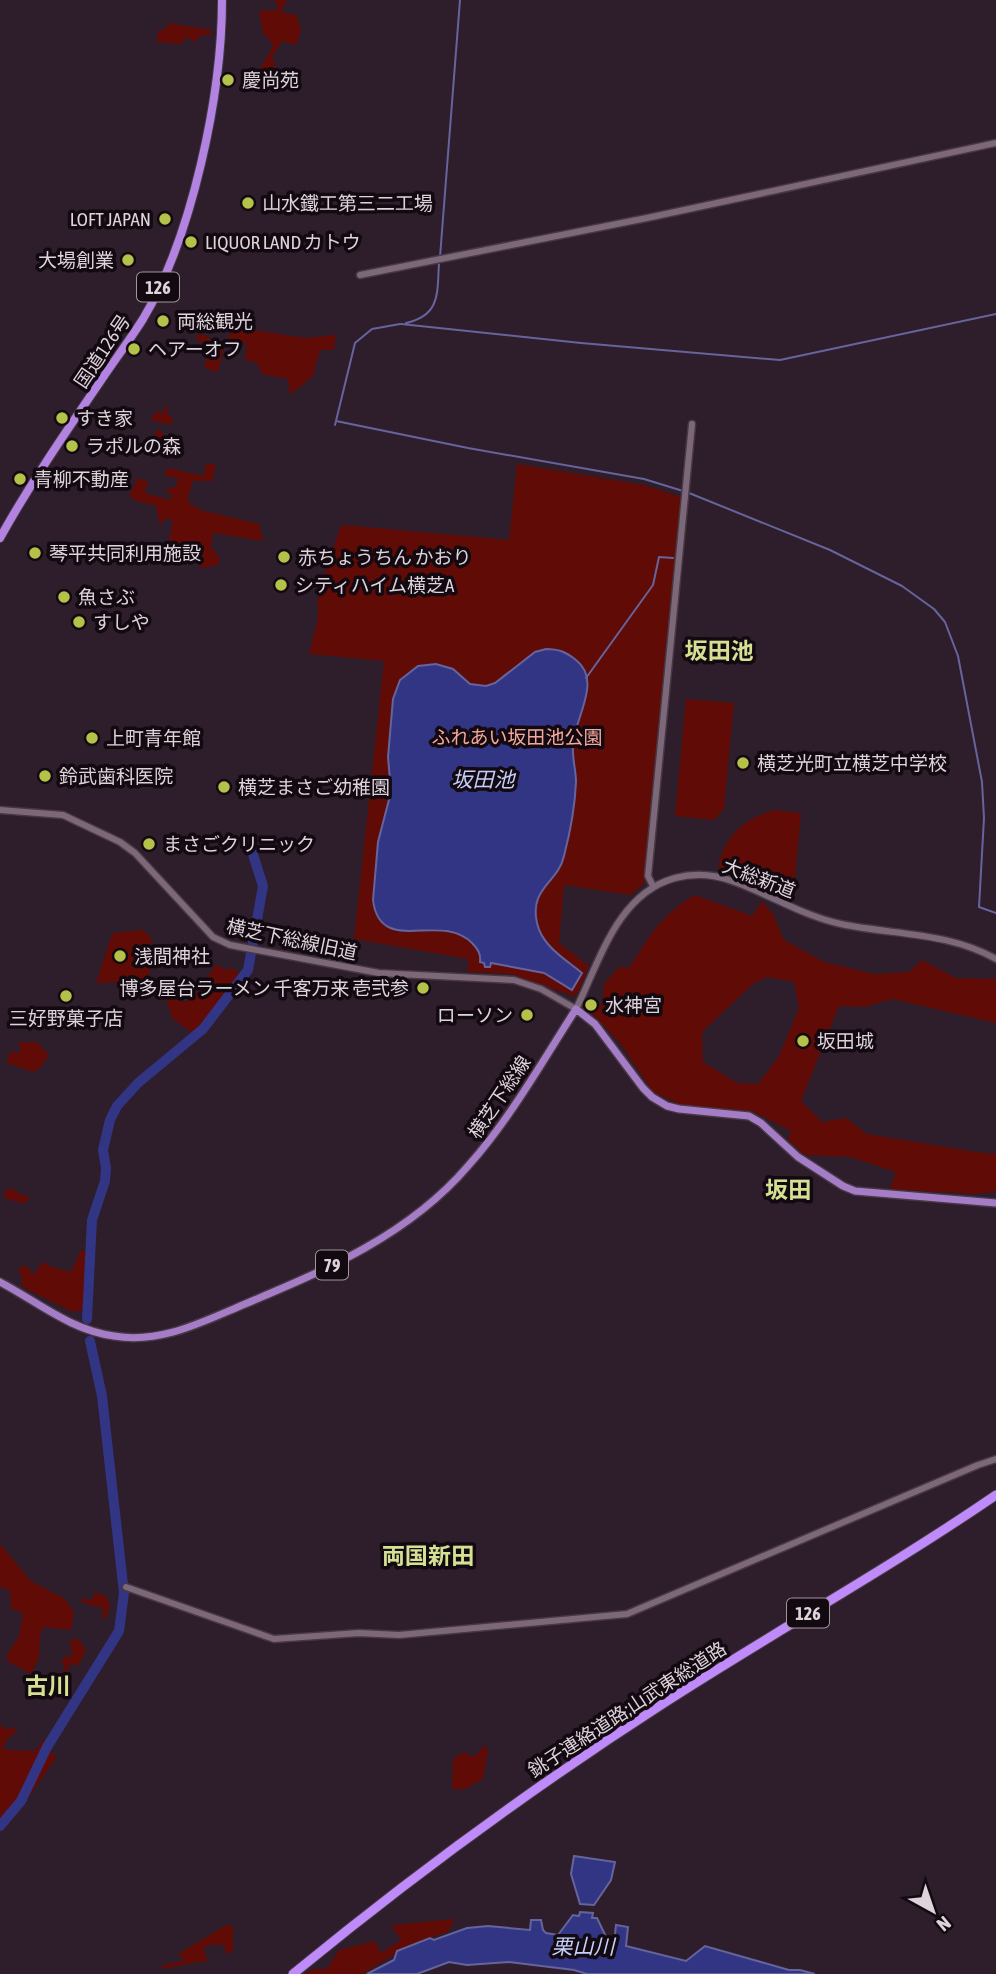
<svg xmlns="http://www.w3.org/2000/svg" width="996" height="1974" font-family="'Asap Condensed','Noto Sans JP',sans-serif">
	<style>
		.green { fill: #600b05; fill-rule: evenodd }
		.water { fill: #323583; stroke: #66649d; stroke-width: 2 }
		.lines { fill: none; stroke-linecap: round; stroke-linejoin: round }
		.stream { stroke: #66649d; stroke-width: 2 }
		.river { stroke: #323583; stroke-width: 10 }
		.tertiary-casing { stroke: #463844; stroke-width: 9 }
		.primary-casing { stroke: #463844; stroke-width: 10 }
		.trunk-casing { stroke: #463844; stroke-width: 10 }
		.motorway-casing { stroke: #463844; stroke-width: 11 }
		.tertiary { stroke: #7d6879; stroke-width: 6 }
		.primary { stroke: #a57cc6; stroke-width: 7 }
		.trunk { stroke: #b283e0; stroke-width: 8 }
		.motorway { stroke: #bf8af9; stroke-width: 9 }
		.poi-dot { fill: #b5c249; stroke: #120a10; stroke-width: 2.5 }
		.labels { text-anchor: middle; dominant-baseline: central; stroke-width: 7; stroke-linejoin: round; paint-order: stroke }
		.shield { fill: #120a10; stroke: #a1969e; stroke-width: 2 }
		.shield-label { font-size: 18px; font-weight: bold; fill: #ded2db }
		.poi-label { font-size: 19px; fill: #ded2db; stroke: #120a10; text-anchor: start }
		.street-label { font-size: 19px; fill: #ded2db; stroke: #120a10 }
		.park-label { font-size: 19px; fill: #f5a79a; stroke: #120a10 }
		.water-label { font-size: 21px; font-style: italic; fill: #c6cffb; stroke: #120a10 }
		.quarter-label { font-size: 23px; font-weight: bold; fill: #d5e093; stroke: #120a10 }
	</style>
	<rect width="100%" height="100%" fill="#2e1d2b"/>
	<path class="green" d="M275 0H287L281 12 297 15 301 31 296 45 282 41 271 59 276 63 270 76 259 74 260 69 273 46 267 36 263 34 259 11 278 10Z
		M168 23 211 30 212 34 200 36 195 42 186 37 181 44 157 42 158 31 166 29Z
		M232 327 305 338 336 335 334 350H320L313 376 290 395 288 379 262 374 257 363 245 360 247 344 227 340Z
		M200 333 224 346 218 372 204 368 210 349 196 339Z
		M165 405H167V414L172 417V425L150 420 157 411 162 414Z
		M157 429 162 432 165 442 175 449V457L164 458 149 452Z
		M206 463 216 465 212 481H193L187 501 200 510 259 524 263 541 213 533 211 547 220 558 218 565 201 568 199 563 201 553 169 541 173 521 165 518 160 526 156 506 137 501 129 496 137 478 148 481 145 493 170 500 173 495 165 491 166 489 174 488 179 479 164 475 168 468 204 476Z
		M517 464 644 485 681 497 644 884 631 895 564 885 559 943 589 966 578 993 573 996 510 974 468 972V959L354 939 384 661 309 654 318 618V593L340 528 343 525 509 540Z
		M686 699 734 703 724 809 714 820 675 816Z
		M775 810 801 813 794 887 788 892 718 867C725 835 744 818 775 810Z
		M695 895 752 916 762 901 773 914 784 940 824 962 874 974 909 972 922 960 956 978 996 979V1023L892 999 865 1007 839 1006 801 1101 822 1122 846 1118 867 1134 976 1152 996 1154V1192L973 1194 890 1189 896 1172 850 1157 805 1155 788 1140 791 1131 752 1111 681 1105 653 1092 619 1042 587 1008 588 1000 602 1006 604 984 619 967 629 968C650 935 661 915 695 895ZM767 977 794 982 799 1008 779 1056 758 1084 737 1083 703 1062 702 1032 754 983Z
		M141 929 151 937V946L159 960 149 971 148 978 141 982 96 983 112 934C123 930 131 933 141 929Z
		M216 964 225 970 232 968 242 976 202 1027 194 1034 172 1018C171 1008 165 1002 166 992L177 988 179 997 184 1003 195 996Z
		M18 1042H37L49 1055 40 1068 33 1072 7 1063 10 1051 18 1053 21 1049Z
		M11 1188 20 1194 30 1197 24 1204 4 1198 5 1191Z
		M81 1250 86 1251 85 1310 73 1312 22 1287V1278L18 1270 22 1266H27L33 1275 43 1262C51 1268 61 1269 71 1272Z
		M0 1544 31 1581 65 1599 74 1612 71 1630 43 1627 40 1634 39 1658 31 1674 7 1661 8 1653 18 1638 23 1616V1613L11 1609 10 1590 0 1587Z
		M95 1592 107 1597 110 1606 106 1619 103 1618 102 1607H95L80 1601 82 1598 92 1600Z
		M79 1639 86 1651 78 1666 71 1664 60 1681 65 1664H61L65 1655 69 1658 72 1655 70 1640Z
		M0 1725 8 1730 12 1727 18 1731 9 1737 2 1748C12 1752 24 1750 35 1751L44 1739 56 1758 23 1805 0 1828Z
		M485 1745 488 1750 483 1779 465 1789H452L453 1759 463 1752 474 1757Z
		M455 1919 448 1932 411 1944 363 1974H304L314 1969H327L339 1950 375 1941 381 1953 401 1940 391 1925Z
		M226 1925 233 1926V1951L226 1954 224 1945H211L203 1948 208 1961C191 1962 178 1967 161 1969L163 1965 185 1960 178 1954Z"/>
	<path class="water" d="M546 649C559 649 566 652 576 660 603 681 574 719 573 745 572 758 576 770 576 782 575 806 570 833 564 856 558 883 529 888 537 923 542 946 565 959 582 973L572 990 544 973 491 963 490 967H485L484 963 480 962C481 954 478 949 472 943 440 911 380 957 373 900L378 842 391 792 388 757 393 699 400 680 418 666 436 664 453 669 470 684 486 686 495 683 535 652Z
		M574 1856 615 1862 611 1880 594 1905 580 1904 571 1874Z
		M580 1912 593 1913 592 1918H597L609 1943H614L616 1925 628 1927 626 1946 686 1961 705 1946 789 1970H800L815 1974H587L574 1970 509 1962 467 1965 449 1962 417 1974H367L394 1960 397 1951 430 1938 434 1940 467 1928 488 1926 530 1930 531 1920H541L543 1930 546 1933 558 1935 573 1915 579 1916Z"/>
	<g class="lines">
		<path class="stream" d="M440 257 460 0
			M406 323C441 315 437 293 439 263
			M401 324 581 343 780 360 996 314
			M336 421 468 448 644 479 683 491
			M335 425 355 343 372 329 400 324
			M689 493 830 550 902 586 934 609 945 622 958 656 982 782 984 818 979 907 996 913
			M586 678 653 585 659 557 673 558"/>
		<path class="river" d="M87 1319 92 1220 105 1181 106 1168 103 1150 110 1120 117 1106 138 1083 203 1029 248 970 263 886 250 845
			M0 1826 21 1801 47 1747 119 1631 124 1593 102 1396 90 1341"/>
		<defs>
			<path id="tertiary" d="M360 275 647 218 996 143
				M0 810 63 815 120 842 135 853 213 937 230 945 379 973 514 980 541 989 576 1009C600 961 617 894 675 878 694 873 713 874 732 881 769 894 803 916 841 924 893 935 949 932 996 959
				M653 886 648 876 692 424
				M126 1587 274 1639 359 1633 399 1635 627 1614 978 1465 996 1459"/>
			<path id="primary" d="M0 1282C38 1302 70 1330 114 1336 161 1344 202 1322 245 1304 326 1270 409 1235 468 1166 510 1119 542 1062 576 1009L595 1024 643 1088 652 1097 667 1106 679 1109 749 1116 761 1123 798 1157 843 1186 855 1191 996 1203"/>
			<path id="trunk" d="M0 538C31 482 68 429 104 376 117 357 131 338 143 319 192 237 222 95 222 0"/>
			<path id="motorway" d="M293 1974C411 1877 535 1786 664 1703 774 1632 888 1569 996 1495"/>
		</defs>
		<use href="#tertiary" class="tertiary-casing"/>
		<use href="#primary" class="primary-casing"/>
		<use href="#trunk" class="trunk-casing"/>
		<use href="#motorway" class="motorway-casing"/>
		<use href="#tertiary" class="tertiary"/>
		<use href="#primary" class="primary"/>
		<use href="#trunk" class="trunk"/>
		<use href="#motorway" class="motorway"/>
	</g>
	<g class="poi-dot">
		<circle cx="228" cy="80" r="7"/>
		<circle cx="248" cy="203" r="7"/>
		<circle cx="165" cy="219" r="7"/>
		<circle cx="191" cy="242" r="7"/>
		<circle cx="128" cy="260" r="7"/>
		<circle cx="163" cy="321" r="7"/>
		<circle cx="134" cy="349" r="7"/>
		<circle cx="62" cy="418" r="7"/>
		<circle cx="72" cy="446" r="7"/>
		<circle cx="20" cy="479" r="7"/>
		<circle cx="35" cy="553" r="7"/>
		<circle cx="284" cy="557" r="7"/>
		<circle cx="281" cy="585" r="7"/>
		<circle cx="64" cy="597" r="7"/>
		<circle cx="79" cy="622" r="7"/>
		<circle cx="92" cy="738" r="7"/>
		<circle cx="743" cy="763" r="7"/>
		<circle cx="45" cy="776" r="7"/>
		<circle cx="224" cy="787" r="7"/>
		<circle cx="149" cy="844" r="7"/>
		<circle cx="120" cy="956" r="7"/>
		<circle cx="423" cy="988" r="7"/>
		<circle cx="66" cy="996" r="7"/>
		<circle cx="591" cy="1005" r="7"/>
		<circle cx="527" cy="1015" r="7"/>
		<circle cx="803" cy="1041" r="7"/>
	</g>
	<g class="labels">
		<g class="shield">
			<rect x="137" y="272.5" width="42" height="29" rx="5"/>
			<rect x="316" y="1250.5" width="32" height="29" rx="5"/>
			<rect x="787" y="1598.5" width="42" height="29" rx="5"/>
		</g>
		<g class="shield-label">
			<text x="158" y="287">126</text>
			<text x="332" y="1265">79</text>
			<text x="808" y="1613">126</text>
		</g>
		<g class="poi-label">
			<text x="242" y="80">慶尚苑</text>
			<text x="262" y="203">山水鐵工第三二工場</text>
			<text x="151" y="219" text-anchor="end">LOFT JAPAN</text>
			<text x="205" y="242">LIQUOR LAND カトウ</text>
			<text x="114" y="260" text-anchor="end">大場創業</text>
			<text x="177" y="321">両総観光</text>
			<text x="148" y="349">ヘアーオフ</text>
			<text x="76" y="418">すき家</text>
			<text x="86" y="446">ラポルの森</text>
			<text x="34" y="479">青柳不動産</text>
			<text x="49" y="553">琴平共同利用施設</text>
			<text x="298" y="557">赤ちょうちん かおり</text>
			<text x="295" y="585">シティハイム横芝A</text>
			<text x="78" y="597">魚さぶ</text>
			<text x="93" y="622">すしや</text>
			<text x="106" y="738">上町青年館</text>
			<text x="757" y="763">横芝光町立横芝中学校</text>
			<text x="59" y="776">鈴武歯科医院</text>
			<text x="238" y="787">横芝まさご幼稚園</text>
			<text x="163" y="844">まさごクリニック</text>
			<text x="134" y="956">浅間神社</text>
			<text x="409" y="988" text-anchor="end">博多屋台ラーメン 千客万来 壱弐参</text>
			<text x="605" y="1005">水神宮</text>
			<text x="513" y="1015" text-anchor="end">ローソン</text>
			<text x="66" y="1018" text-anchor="middle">三好野菓子店</text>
			<text x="817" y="1041">坂田城</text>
		</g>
		<g class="street-label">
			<text transform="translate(102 351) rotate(-56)">国道126号</text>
			<text transform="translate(759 878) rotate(21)">大総新道</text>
			<text transform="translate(292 939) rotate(12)">横芝下総線旧道</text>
			<text transform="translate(499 1097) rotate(-56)">横芝下総線</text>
			<text transform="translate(627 1709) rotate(-33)">銚子連絡道路;山武東総道路</text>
		</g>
		<g class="park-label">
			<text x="517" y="737">ふれあい坂田池公園</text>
		</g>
		<g class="water-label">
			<text x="483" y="779">坂田池</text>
			<text x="583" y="1946">栗山川</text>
		</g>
		<g class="quarter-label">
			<text x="719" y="651">坂田池</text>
			<text x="788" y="1190">坂田</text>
			<text x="428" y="1556">両国新田</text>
			<text x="48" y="1686">古川</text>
		</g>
	</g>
	<g transform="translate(933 1911) rotate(140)" stroke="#120a10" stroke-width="5" paint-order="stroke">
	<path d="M0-5L12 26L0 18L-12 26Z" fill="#ded2db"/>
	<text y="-10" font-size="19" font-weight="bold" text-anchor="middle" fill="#ded2db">N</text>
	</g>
</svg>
